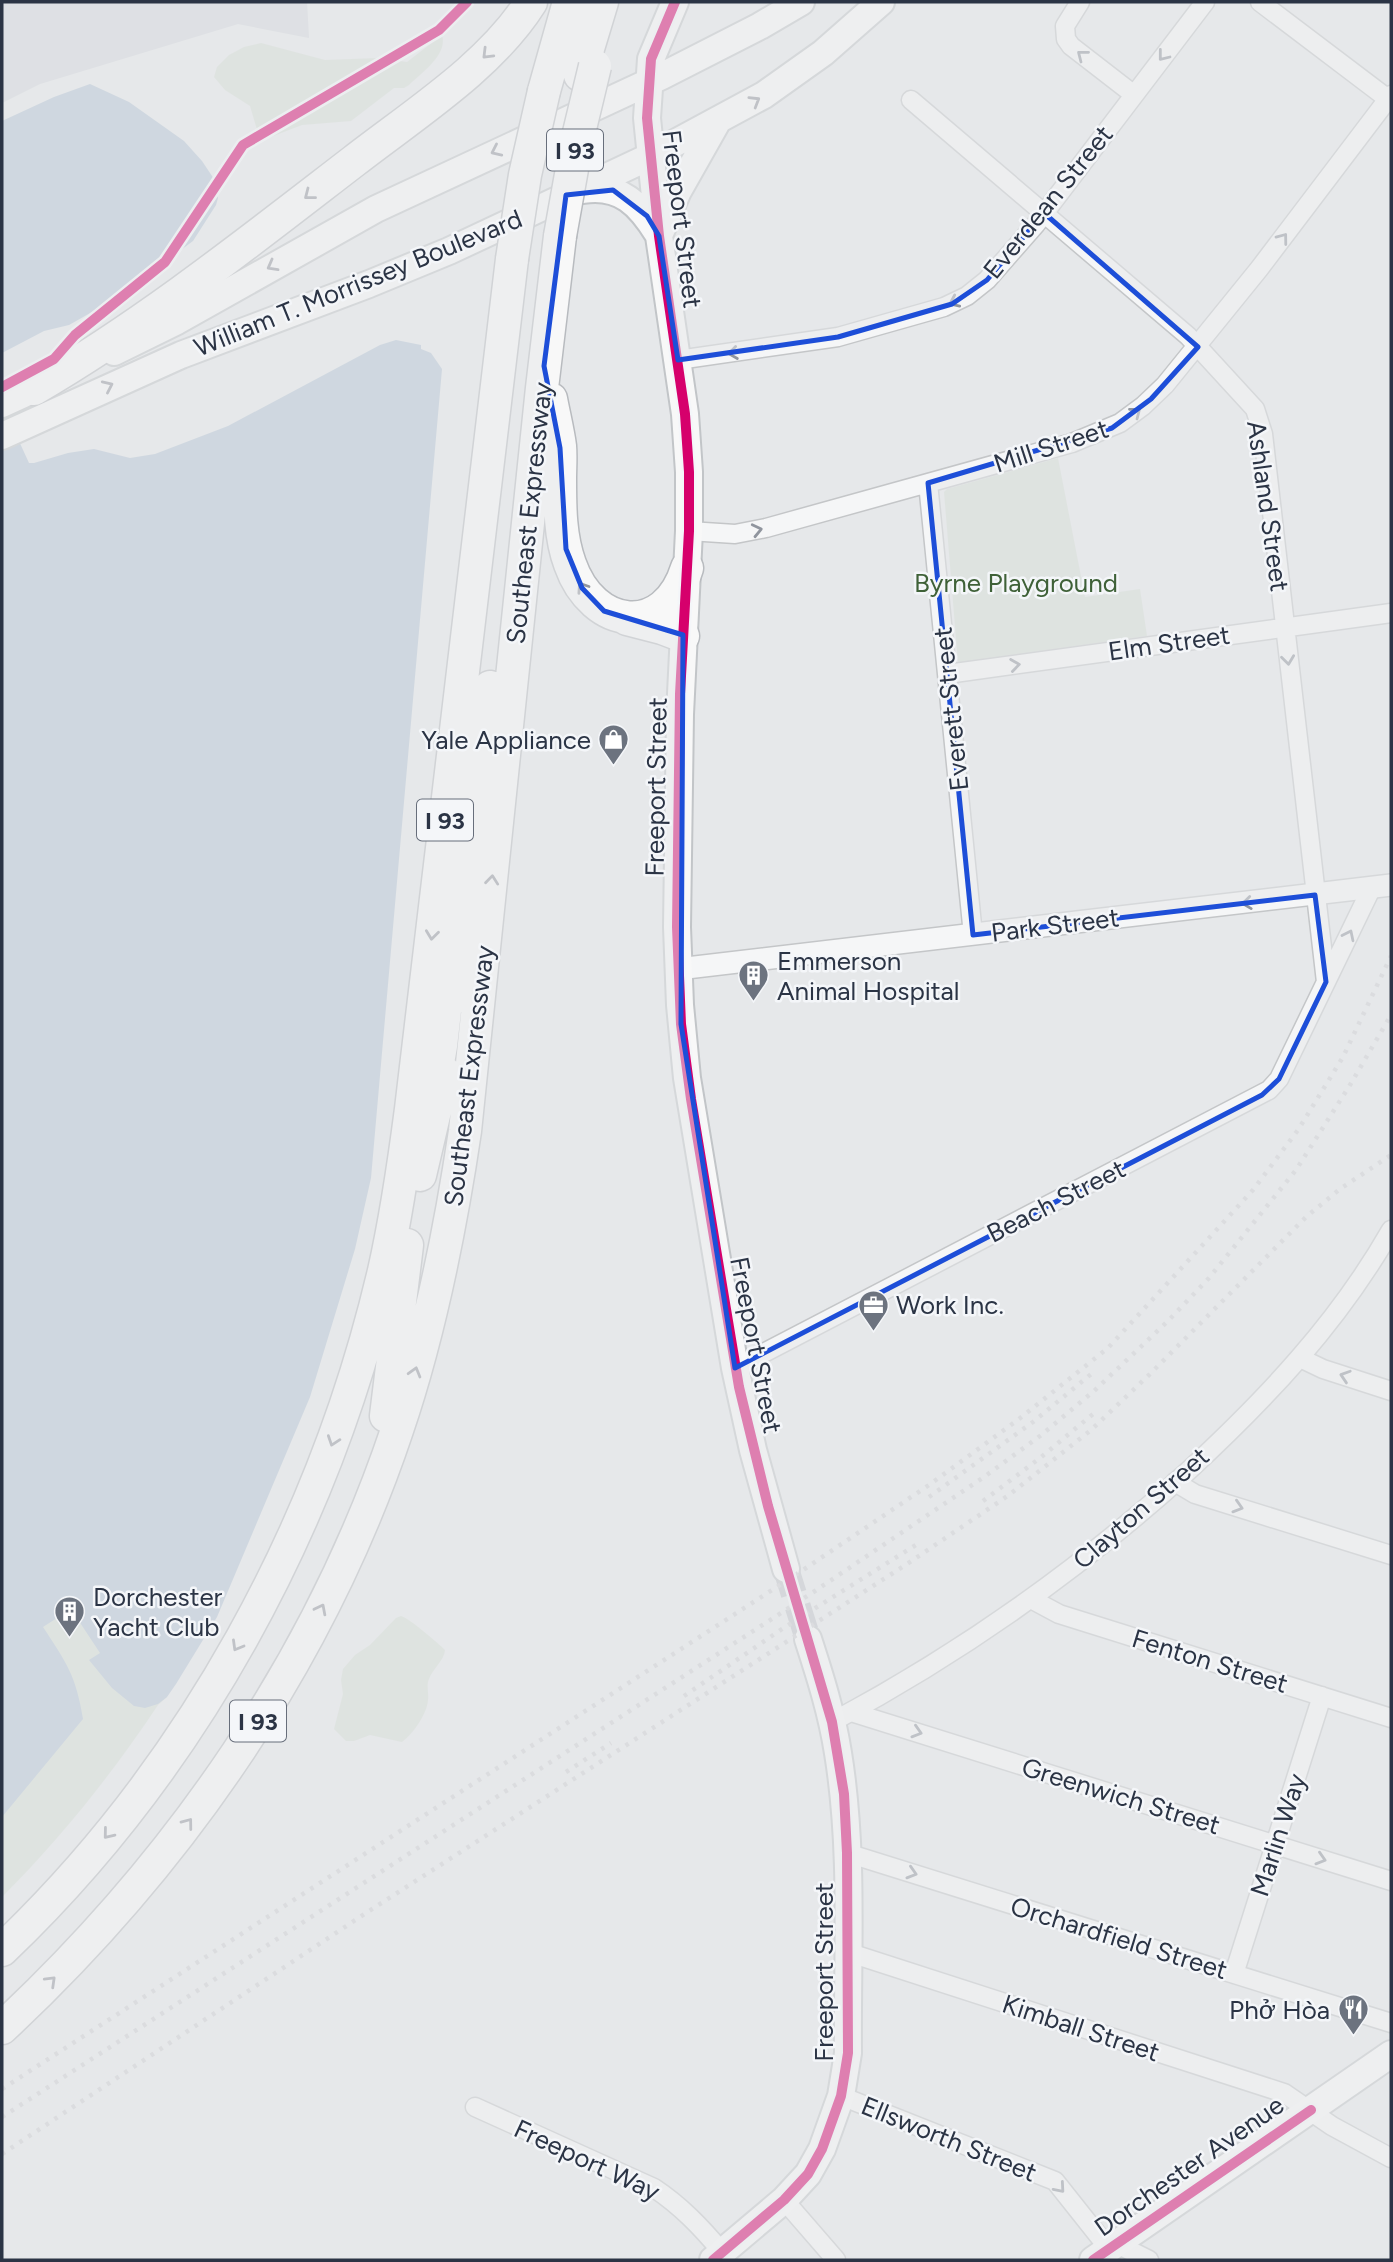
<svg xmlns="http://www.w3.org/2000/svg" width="1393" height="2262" font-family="Figtree,sans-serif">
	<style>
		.built { fill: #d4d7dd }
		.green { fill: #d6ded6 }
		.water { fill: #b4c4d5 }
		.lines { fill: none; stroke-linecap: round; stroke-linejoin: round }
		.primary-tunnel { stroke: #c1c4c9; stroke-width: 26; stroke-dasharray: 26 13; stroke-linecap: butt }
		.minor-casing { stroke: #c4c6c8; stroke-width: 21 }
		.tertiary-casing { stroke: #c4c6c8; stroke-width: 24 }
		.primary-casing { stroke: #c2c5c8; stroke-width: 30 }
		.motorway-casing { stroke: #b8bbbf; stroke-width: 35 }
		.minor { stroke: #f5f6f7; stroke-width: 18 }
		.tertiary { stroke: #f5f6f7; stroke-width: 21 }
		.primary { stroke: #f8f8f8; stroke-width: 26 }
		.motorway { stroke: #f8f8f8; stroke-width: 32 }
		.rail { stroke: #cecfd2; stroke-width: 4.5; stroke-dasharray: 3.5 7; stroke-linecap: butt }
		.motorway-bridge-casing { stroke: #b8bbbf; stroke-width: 35; stroke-linecap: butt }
		.motorway-bridge { stroke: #f8f8f8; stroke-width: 32 }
		.cycleway-casing { stroke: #f4f6f9; stroke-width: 15 }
		.cycleway { stroke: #d6006c; stroke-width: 10 }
		.oneway { stroke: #92969e }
		.oneway2 { stroke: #90959e }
		.marked { fill: none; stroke: #1d4ed8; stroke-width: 5; stroke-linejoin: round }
		.labels { text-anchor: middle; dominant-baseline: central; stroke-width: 5; stroke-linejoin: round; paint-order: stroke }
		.shield { fill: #f4f6f9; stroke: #676e7b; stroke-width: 2 }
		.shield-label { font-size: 24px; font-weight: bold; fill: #2b3445 }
		.street-label { font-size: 26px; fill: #2b3445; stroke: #f4f6f9 }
		.park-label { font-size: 26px; fill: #3f6138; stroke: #f4f6f9 }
		.poi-label { font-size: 26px; fill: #2b3445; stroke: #f4f6f9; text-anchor: start }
	</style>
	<rect width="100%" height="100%" fill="#e6e8ea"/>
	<path class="built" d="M2 2H307L309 38 238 24 40 84 2 103Z"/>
	<path class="green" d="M442 35C448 55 422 72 409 85L404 88H394L351 121 302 125 268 138 262 137 258 133 250 106 225 90 214 77 217 67 229 55 244 47 261 43 325 60 378 58 407 62Z
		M1058 458 1085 597 1140 589 1147 636 958 663 944 492 947 489Z
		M55 1594 167 1697 158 1705C112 1774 61 1838 2 1897V1632Z
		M401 1616C409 1618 438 1643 445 1650 444 1661 433 1668 429 1679 426 1686 429 1692 428 1700 427 1714 413 1734 402 1742L370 1735 354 1741H346L334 1729 343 1694 341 1680 343 1669 355 1655 370 1645 396 1618Z"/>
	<path class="water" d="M90 84 129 102 184 141 202 161 214 179 218 198 216 205 193 241 115 299 69 325 44 331 2 353V121L54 97Z
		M396 340 421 345V349L431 353 442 369 371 1178 355 1249 310 1397 217 1617 176 1684 167 1697 158 1704 145 1708 134 1706 112 1688 89 1660 100 1653 71 1609 43 1627C66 1662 76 1675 83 1719L2 1817V404L29 463H34L68 453 94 449 130 458 155 454 228 426 380 345Z"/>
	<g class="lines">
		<path class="primary-tunnel" d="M786 1569 808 1639"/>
		<defs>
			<path id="minor" d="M1080 2 1065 26 1066 39 1071 46 1133 94
				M1260 2 1388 99
				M911 100 1188 336 1255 409 1263 434 1326 982
				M678 360 838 337 944 307 967 296 987 280 1036 224 1205 2
				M928 483 973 935
				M689 531 735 534 766 528 1072 443 1120 423 1143 406 1165 385 1259 269 1391 95
				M947 674 1391 613
				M1300 1358 1323 1369 1391 1391
				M735 1368 1269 1090 1279 1079 1372 887
				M1175 1482 1195 1494 1391 1555
				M1031 1599 1059 1614 1391 1718
				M851 1712 1391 1881
				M832 1722C961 1653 1079 1570 1187 1472 1266 1399 1338 1323 1391 1230
				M847 1853 1391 2023
				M847 1952 1284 2093 1332 2126 1391 2158
				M1234 1974 1322 1696
				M841 2096 1055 2181 1109 2249
				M475 2107 654 2188C681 2206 701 2227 722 2252
				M784 2200 836 2260
				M1117 2244 1149 2260"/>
			<path id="tertiary" d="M678 969 1391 885"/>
			<path id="primary" d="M675 2 651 59 647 118 659 236 685 414 689 472V531L680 714 677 927 680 1005 687 1078 735 1368 753 1450 786 1569
				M583 190C621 184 640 205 658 234
				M661 231 678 191 717 122
				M114 352 177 321 376 209 662 76 760 26 801 2
				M2 404 50 382
				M2 436 181 355 369 284 449 251 651 156 764 95 823 53 881 2
				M713 2260 784 2200 808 2174 822 2149 841 2096 848 2053C847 1954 854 1851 838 1753 832 1714 820 1676 808 1639
				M1093 2260 1391 2054"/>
			<path id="motorway" d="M580 75 602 2
				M544 91 569 2
				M34 389C147 323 250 241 354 161 413 115 491 66 531 2
				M551 399C554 415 558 431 560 446 561 457 560 468 560 479 560 507 560 537 570 564 593 630 665 639 687 568
				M627 619 662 628 683 636
				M455 997 490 687
				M433 1091 441 1046 449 976
				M420 1175 444 1072
				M386 1416 407 1245
				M2 1950C192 1769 324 1527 384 1271 396 1218 404 1163 411 1109L512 259
				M2 2028C179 1863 320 1660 397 1430 430 1333 450 1232 465 1131L542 388 560 236"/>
		</defs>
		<use href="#minor" class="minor-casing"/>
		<use href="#tertiary" class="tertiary-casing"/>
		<use href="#primary" class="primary-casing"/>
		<use href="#motorway" class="motorway-casing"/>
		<use href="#minor" class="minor"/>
		<use href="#tertiary" class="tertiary"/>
		<use href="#primary" class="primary"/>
		<use href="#motorway" class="motorway"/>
		<path class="rail" d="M929 1497 1033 1422 1096 1370
			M983 1501 1040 1458 1093 1414
			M684 1696 782 1629 919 1543
			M566 1772 611 1743
			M2 2089 806 1568 929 1485 1019 1419 1108 1348 1253 1190 1298 1130 1343 1057 1391 956
			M2 2117 815 1591 984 1477 1040 1436 1094 1391 1168 1321 1209 1278 1296 1170 1350 1085 1391 1015
			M2 2154 366 1913 907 1564 1009 1495 1091 1430 1149 1375 1306 1217 1340 1189 1391 1155"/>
		<defs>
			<path id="motorway-bridge" d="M560 236 577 141 595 66
				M512 259 525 175 544 91"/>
		</defs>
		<use href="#motorway-bridge" class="motorway-bridge-casing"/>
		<use href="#motorway-bridge" class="motorway-bridge"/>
		<defs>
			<path id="cycleway" d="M675 2 651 59 647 118 659 236 685 414 689 472V531L680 694 677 927 681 1024 691 1099 739 1387 768 1506 832 1722 844 1794 847 1853 848 2053 841 2096 822 2149 808 2174 784 2200 713 2260
				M2 387 54 359 75 335 165 262 243 145 439 30 467 2
				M1093 2260 1311 2110"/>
		</defs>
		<use href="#cycleway" class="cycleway-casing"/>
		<use href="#cycleway" class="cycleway"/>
	</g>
	<defs><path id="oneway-chevron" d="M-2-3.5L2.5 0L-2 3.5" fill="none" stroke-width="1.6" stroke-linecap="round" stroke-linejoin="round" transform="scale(1.75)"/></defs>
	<g class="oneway">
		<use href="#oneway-chevron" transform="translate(487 54) rotate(135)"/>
		<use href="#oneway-chevron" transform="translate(755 101) rotate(-31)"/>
		<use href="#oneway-chevron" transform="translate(496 151) rotate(155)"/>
		<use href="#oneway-chevron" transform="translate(309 195) rotate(142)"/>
		<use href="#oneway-chevron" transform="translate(272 266) rotate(151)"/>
		<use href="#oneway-chevron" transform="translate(108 386) rotate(-25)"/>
		<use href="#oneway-chevron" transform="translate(582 587) rotate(-124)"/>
		<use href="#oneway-chevron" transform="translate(492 880) rotate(-84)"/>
		<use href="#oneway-chevron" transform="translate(432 935) rotate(97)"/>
		<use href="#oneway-chevron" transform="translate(415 1372) rotate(-74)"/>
		<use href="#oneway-chevron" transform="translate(333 1441) rotate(109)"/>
		<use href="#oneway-chevron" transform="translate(321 1609) rotate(-63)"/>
		<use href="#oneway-chevron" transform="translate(237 1646) rotate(120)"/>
		<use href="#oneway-chevron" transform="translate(188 1823) rotate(-53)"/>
		<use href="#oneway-chevron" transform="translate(108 1834) rotate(129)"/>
		<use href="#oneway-chevron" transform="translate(51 1981) rotate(-44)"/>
	</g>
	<g class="oneway2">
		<use href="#oneway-chevron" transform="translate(1082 55) rotate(-142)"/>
		<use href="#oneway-chevron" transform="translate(1163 56) rotate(128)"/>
		<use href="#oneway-chevron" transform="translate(1283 238) rotate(-53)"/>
		<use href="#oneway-chevron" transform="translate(954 302) rotate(156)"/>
		<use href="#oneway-chevron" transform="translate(733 353) rotate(172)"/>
		<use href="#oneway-chevron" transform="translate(1136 412) rotate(-38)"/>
		<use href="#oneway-chevron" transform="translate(757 530) rotate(-13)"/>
		<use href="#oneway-chevron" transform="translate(1288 660) rotate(83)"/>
		<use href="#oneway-chevron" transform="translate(1015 665) rotate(-8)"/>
		<use href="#oneway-chevron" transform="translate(1247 903) rotate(173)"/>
		<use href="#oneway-chevron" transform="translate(1349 935) rotate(-64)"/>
		<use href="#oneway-chevron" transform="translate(1345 1376) rotate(-162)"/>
		<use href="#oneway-chevron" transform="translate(1238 1507) rotate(17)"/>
		<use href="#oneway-chevron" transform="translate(917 1732) rotate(17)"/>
		<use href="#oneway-chevron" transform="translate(1321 1859) rotate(17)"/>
		<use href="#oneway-chevron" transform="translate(912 1873) rotate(17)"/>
		<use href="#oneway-chevron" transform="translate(1060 2188) rotate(49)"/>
	</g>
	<path d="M0 0H1393V2262H0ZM613 190 647 216 659 236 678 360 838 337 952 304 987 280 1044 213 1198 347 1151 399 1112 428 928 483 973 935 1315 895 1326 982 1279 1079 1262 1095 735 1368 681 1024 683 635 604 611 582 588 566 549 560 448 544 366 566 195Z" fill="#e6e8ea" fill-opacity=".55" fill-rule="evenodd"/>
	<path class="marked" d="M613 190 647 216 659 236 678 360 838 337 952 304 987 280 1044 213 1198 347 1151 399 1112 428 928 483 973 935 1315 895 1326 982 1279 1079 1262 1095 735 1368 681 1024 683 635 604 611 582 588 566 549 560 448 544 366 566 195Z"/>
	<defs>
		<symbol id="shop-pin" viewBox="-11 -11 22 30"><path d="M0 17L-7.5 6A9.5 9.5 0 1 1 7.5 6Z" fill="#6c737f" stroke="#f4f6f9"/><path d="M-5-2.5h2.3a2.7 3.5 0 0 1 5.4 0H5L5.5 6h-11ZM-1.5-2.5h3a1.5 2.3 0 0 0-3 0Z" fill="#fff"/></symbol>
		<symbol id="building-pin" viewBox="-11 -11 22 30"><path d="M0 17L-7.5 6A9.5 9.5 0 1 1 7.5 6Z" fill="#6c737f" stroke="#f4f6f9"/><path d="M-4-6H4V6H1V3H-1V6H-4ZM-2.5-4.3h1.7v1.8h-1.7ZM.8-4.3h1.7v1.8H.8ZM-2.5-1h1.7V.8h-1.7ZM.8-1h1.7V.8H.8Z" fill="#fff"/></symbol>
		<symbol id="office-pin" viewBox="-11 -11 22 30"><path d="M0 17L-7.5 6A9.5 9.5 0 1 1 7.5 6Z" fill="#6c737f" stroke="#f4f6f9"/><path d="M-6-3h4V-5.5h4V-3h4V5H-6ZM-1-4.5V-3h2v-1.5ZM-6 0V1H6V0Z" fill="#fff"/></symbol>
		<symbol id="restaurant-pin" viewBox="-11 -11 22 30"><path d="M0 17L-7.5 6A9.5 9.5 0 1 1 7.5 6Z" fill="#6c737f" stroke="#f4f6f9"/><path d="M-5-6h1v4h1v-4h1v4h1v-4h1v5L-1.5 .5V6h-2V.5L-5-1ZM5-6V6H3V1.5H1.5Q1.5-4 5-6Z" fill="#fff"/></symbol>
	</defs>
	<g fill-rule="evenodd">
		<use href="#shop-pin" x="596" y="722" width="35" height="47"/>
		<use href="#building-pin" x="736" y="958" width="35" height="47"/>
		<use href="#office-pin" x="856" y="1288" width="35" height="47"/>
		<use href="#building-pin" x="52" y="1594" width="35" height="47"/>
		<use href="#restaurant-pin" x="1336" y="1992" width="35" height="47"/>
	</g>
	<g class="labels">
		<g class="shield">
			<rect x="547" y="129.5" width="56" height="41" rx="5"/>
			<rect x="417" y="799.5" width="56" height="41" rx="5"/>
			<rect x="230" y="1700.5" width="56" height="41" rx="5"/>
		</g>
		<g class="shield-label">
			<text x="575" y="150">I 93</text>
			<text x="445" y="820">I 93</text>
			<text x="258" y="1721">I 93</text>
		</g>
		<g class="street-label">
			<text transform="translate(1048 202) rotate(-51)">Everdean Street</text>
			<text transform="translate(682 219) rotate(83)">Freeport Street</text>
			<text transform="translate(358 283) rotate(-22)">William T. Morrissey Boulevard</text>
			<text transform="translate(1051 446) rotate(-18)">Mill Street</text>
			<text transform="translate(1268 506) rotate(82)">Ashland Street</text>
			<text transform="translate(529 513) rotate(-84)">Southeast Expressway</text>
			<text transform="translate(1169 643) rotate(-8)">Elm Street</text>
			<text transform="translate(951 709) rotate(-96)">Everett Street</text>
			<text transform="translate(656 787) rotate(-89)">Freeport Street</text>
			<text transform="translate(1055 925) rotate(-7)">Park Street</text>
			<text transform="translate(469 1076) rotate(-83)">Southeast Expressway</text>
			<text transform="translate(1056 1201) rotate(-27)">Beach Street</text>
			<text transform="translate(756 1345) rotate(79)">Freeport Street</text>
			<text transform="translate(1141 1508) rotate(-41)">Clayton Street</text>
			<text transform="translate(1210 1661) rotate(17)">Fenton Street</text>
			<text transform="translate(1121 1796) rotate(17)">Greenwich Street</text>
			<text transform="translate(1278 1835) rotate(-72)">Marlin Way</text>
			<text transform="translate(1119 1938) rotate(17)">Orchardfield Street</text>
			<text transform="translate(824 1972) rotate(-90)">Freeport Street</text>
			<text transform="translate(1081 2028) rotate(18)">Kimball Street</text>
			<text transform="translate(949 2139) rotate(22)">Ellsworth Street</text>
			<text transform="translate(587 2160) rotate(25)">Freeport Way</text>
			<text transform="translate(1189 2166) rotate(-35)">Dorchester Avenue</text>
		</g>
		<g class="park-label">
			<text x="1016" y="583">Byrne Playground</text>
		</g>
		<g class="poi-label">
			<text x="591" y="740" text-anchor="end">Yale Appliance</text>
			<text x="777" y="961">Emmerson<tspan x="777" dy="30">Animal Hospital</tspan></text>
			<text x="896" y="1305">Work Inc.</text>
			<text x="93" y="1597">Dorchester<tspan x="93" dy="30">Yacht Club</tspan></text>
			<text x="1330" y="2010" text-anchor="end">Phở Hòa</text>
		</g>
	</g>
	<rect width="1393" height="2262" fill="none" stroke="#2b3445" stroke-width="7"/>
</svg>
